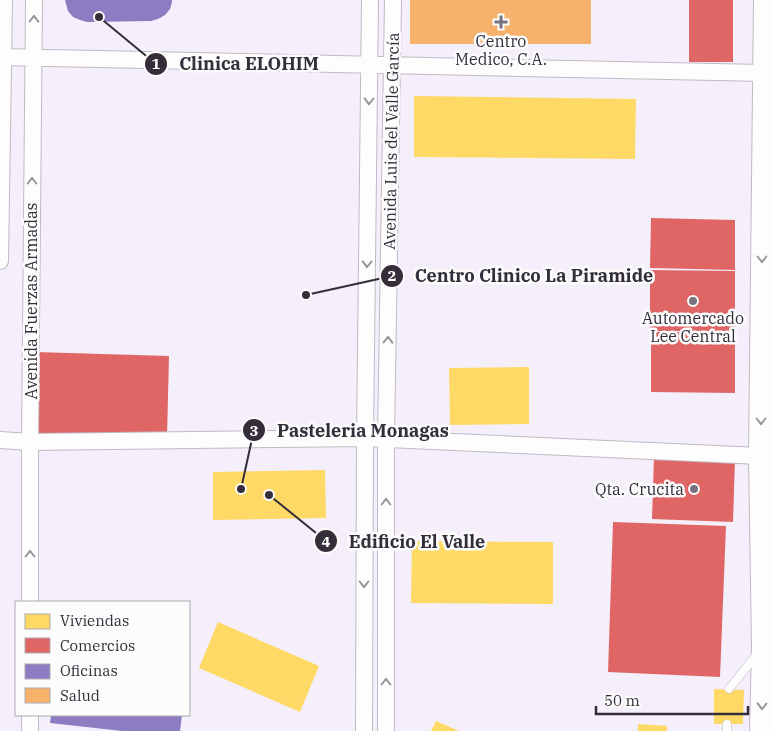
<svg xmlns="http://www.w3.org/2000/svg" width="771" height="731" font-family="'IBM Plex Serif',serif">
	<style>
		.homes { fill: #ffd966 }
		.shops { fill: #e06666 }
		.offices { fill: #8e7cc3 }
		.health { fill: #f6b26b }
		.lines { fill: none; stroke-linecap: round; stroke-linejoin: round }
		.lane-casing { stroke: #bfbac5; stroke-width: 9 }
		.street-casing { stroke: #bfbac5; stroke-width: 18 }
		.secondary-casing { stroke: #bfbac5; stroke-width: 24 }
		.lane { stroke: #fdfdfe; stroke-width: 8 }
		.street { stroke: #fdfdfe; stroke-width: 16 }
		.secondary { stroke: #fdfdfe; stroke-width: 22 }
		.oneway { stroke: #98969c }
		.poi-dot { fill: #77727d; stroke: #fcfcfc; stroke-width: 2 }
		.labels { text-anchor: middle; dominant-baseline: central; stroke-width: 5; stroke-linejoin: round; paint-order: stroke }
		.poi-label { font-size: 16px; fill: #332e3a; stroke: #fcfcfc }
		.street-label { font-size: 16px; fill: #332e3a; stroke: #fcfcfc }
		.leader { fill: none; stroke: #332e3a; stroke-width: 2 }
		.callout-dot { fill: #332e3a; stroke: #fcfcfc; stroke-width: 2 }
		.mark-label { font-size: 15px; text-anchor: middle; font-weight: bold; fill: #fff }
		.callout-label { font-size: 18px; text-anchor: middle; font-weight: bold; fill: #332e3a; stroke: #fcfcfc; stroke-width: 5; stroke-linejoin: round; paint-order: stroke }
	</style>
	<rect width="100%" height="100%" fill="#f4effa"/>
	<path class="homes" d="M414 96 636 99 635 159 414 157Z
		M529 367V424L450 425 449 368Z
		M325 470 326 518 213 520V472Z
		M412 541 553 542V604L411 603Z
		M218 622 319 666 300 712 199 668Z
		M714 689 744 690 743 724H714Z
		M436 721 459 731H431Z
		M638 724 667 726V731H638Z"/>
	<path class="shops" d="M689 0H733V62H689Z
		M651 218 735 220V270L650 268Z
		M650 270 735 271V331H650Z
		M651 332H735V393L651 392Z
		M35 352 169 356 167 437 33 434Z
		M654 456 735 459 733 522 652 519Z
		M613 522 726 526 720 677 608 672Z"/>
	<path class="offices" d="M65 0H172V2L170 9 165 15 158 19 151 21 87 22 80 20 73 17 68 11Z
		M51 715H182L180 731H122L50 723Z"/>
	<path class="health" d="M410 0H591V44H410Z"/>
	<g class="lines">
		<defs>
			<path id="lane" d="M729 689 757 654
				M727 731V724"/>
			<path id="street" d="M0 57 764 73
				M0 261 4 0
				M0 440 30 442 365 438 760 456
				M30 602V442L34 0
				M30 715V731
				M364 731 365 438 370 0
				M386 731V439L393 0"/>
			<path id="secondary" d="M761 731 763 647 760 456 765 0"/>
		</defs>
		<use href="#lane" class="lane-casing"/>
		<use href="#street" class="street-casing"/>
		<use href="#secondary" class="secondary-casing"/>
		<use href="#lane" class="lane"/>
		<use href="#street" class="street"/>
		<use href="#secondary" class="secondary"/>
	</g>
	<defs><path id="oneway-chevron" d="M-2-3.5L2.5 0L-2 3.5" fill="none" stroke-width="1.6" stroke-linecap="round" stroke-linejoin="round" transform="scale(1.25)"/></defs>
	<g class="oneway">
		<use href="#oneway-chevron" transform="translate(34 19) rotate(-89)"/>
		<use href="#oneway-chevron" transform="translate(369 101) rotate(91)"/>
		<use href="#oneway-chevron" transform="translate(32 181) rotate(-90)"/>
		<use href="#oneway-chevron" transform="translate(762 259) rotate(90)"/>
		<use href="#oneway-chevron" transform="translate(367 264) rotate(91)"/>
		<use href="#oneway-chevron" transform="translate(388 340) rotate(-89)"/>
		<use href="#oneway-chevron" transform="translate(761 421) rotate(90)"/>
		<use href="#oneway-chevron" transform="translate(386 502) rotate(-90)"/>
		<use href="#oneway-chevron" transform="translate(30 554) rotate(-90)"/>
		<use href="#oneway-chevron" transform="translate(364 584) rotate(90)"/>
		<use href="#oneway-chevron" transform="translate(386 682) rotate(-90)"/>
		<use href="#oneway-chevron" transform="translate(762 706) rotate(92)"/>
	</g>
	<g class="poi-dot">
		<path d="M498.5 14.5h5v5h5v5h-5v5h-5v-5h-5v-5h5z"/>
		<circle cx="693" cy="301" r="5"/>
		<circle cx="694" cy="489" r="5"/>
	</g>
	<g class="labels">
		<g class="poi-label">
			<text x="501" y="41">Centro<tspan x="501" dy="18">Medico, C.A.</tspan></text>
			<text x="693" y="318">Automercado<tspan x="693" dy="18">Lee Central</tspan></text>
			<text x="684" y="489" text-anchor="end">Qta. Crucita</text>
		</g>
		<g class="street-label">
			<text transform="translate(391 141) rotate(-89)">Avenida Luis del Valle García</text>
			<text transform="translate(31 301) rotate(-90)">Avenida Fuerzas Armadas</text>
		</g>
	</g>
	<path class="leader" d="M99 17L156 64M306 295L392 276M241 489L254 430M269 495L326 541"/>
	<g class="callout-dot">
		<circle cx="99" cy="17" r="5"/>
		<circle cx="306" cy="295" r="5"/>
		<circle cx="241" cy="489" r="5"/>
		<circle cx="269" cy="495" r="5"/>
		<circle cx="156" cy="64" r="12"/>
		<circle cx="392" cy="276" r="12"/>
		<circle cx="254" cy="430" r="12"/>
		<circle cx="326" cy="541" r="12"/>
	</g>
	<g class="mark-label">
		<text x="156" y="69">1</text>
		<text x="392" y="281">2</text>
		<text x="254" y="436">3</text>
		<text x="326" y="547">4</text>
	</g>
	<g class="callout-label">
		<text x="249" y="70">Clinica ELOHIM</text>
		<text x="534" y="282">Centro Clinico La Piramide</text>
		<text x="363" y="437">Pasteleria Monagas</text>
		<text x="417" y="548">Edificio El Valle</text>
	</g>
	<rect x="15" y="601" width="175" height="115" fill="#fcfcfc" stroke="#acaaae"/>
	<rect x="25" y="614" width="25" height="15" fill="#ffd966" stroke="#acaaae"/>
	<text x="60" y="626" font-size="15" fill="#332e3a">Viviendas</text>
	<rect x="25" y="638" width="25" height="15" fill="#e06666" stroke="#acaaae"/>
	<text x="60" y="651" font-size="15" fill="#332e3a">Comercios</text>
	<rect x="25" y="664" width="25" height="15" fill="#8e7cc3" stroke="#acaaae"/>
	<text x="60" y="676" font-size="15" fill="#332e3a">Oficinas</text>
	<rect x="25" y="688" width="25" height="15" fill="#f6b26b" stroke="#acaaae"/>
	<text x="60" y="701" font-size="15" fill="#332e3a">Salud</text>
	<path d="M596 706v8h152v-8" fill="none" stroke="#332e3a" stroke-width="2.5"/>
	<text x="604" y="706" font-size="15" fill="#332e3a" stroke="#fcfcfc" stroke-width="4" paint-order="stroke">50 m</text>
</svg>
